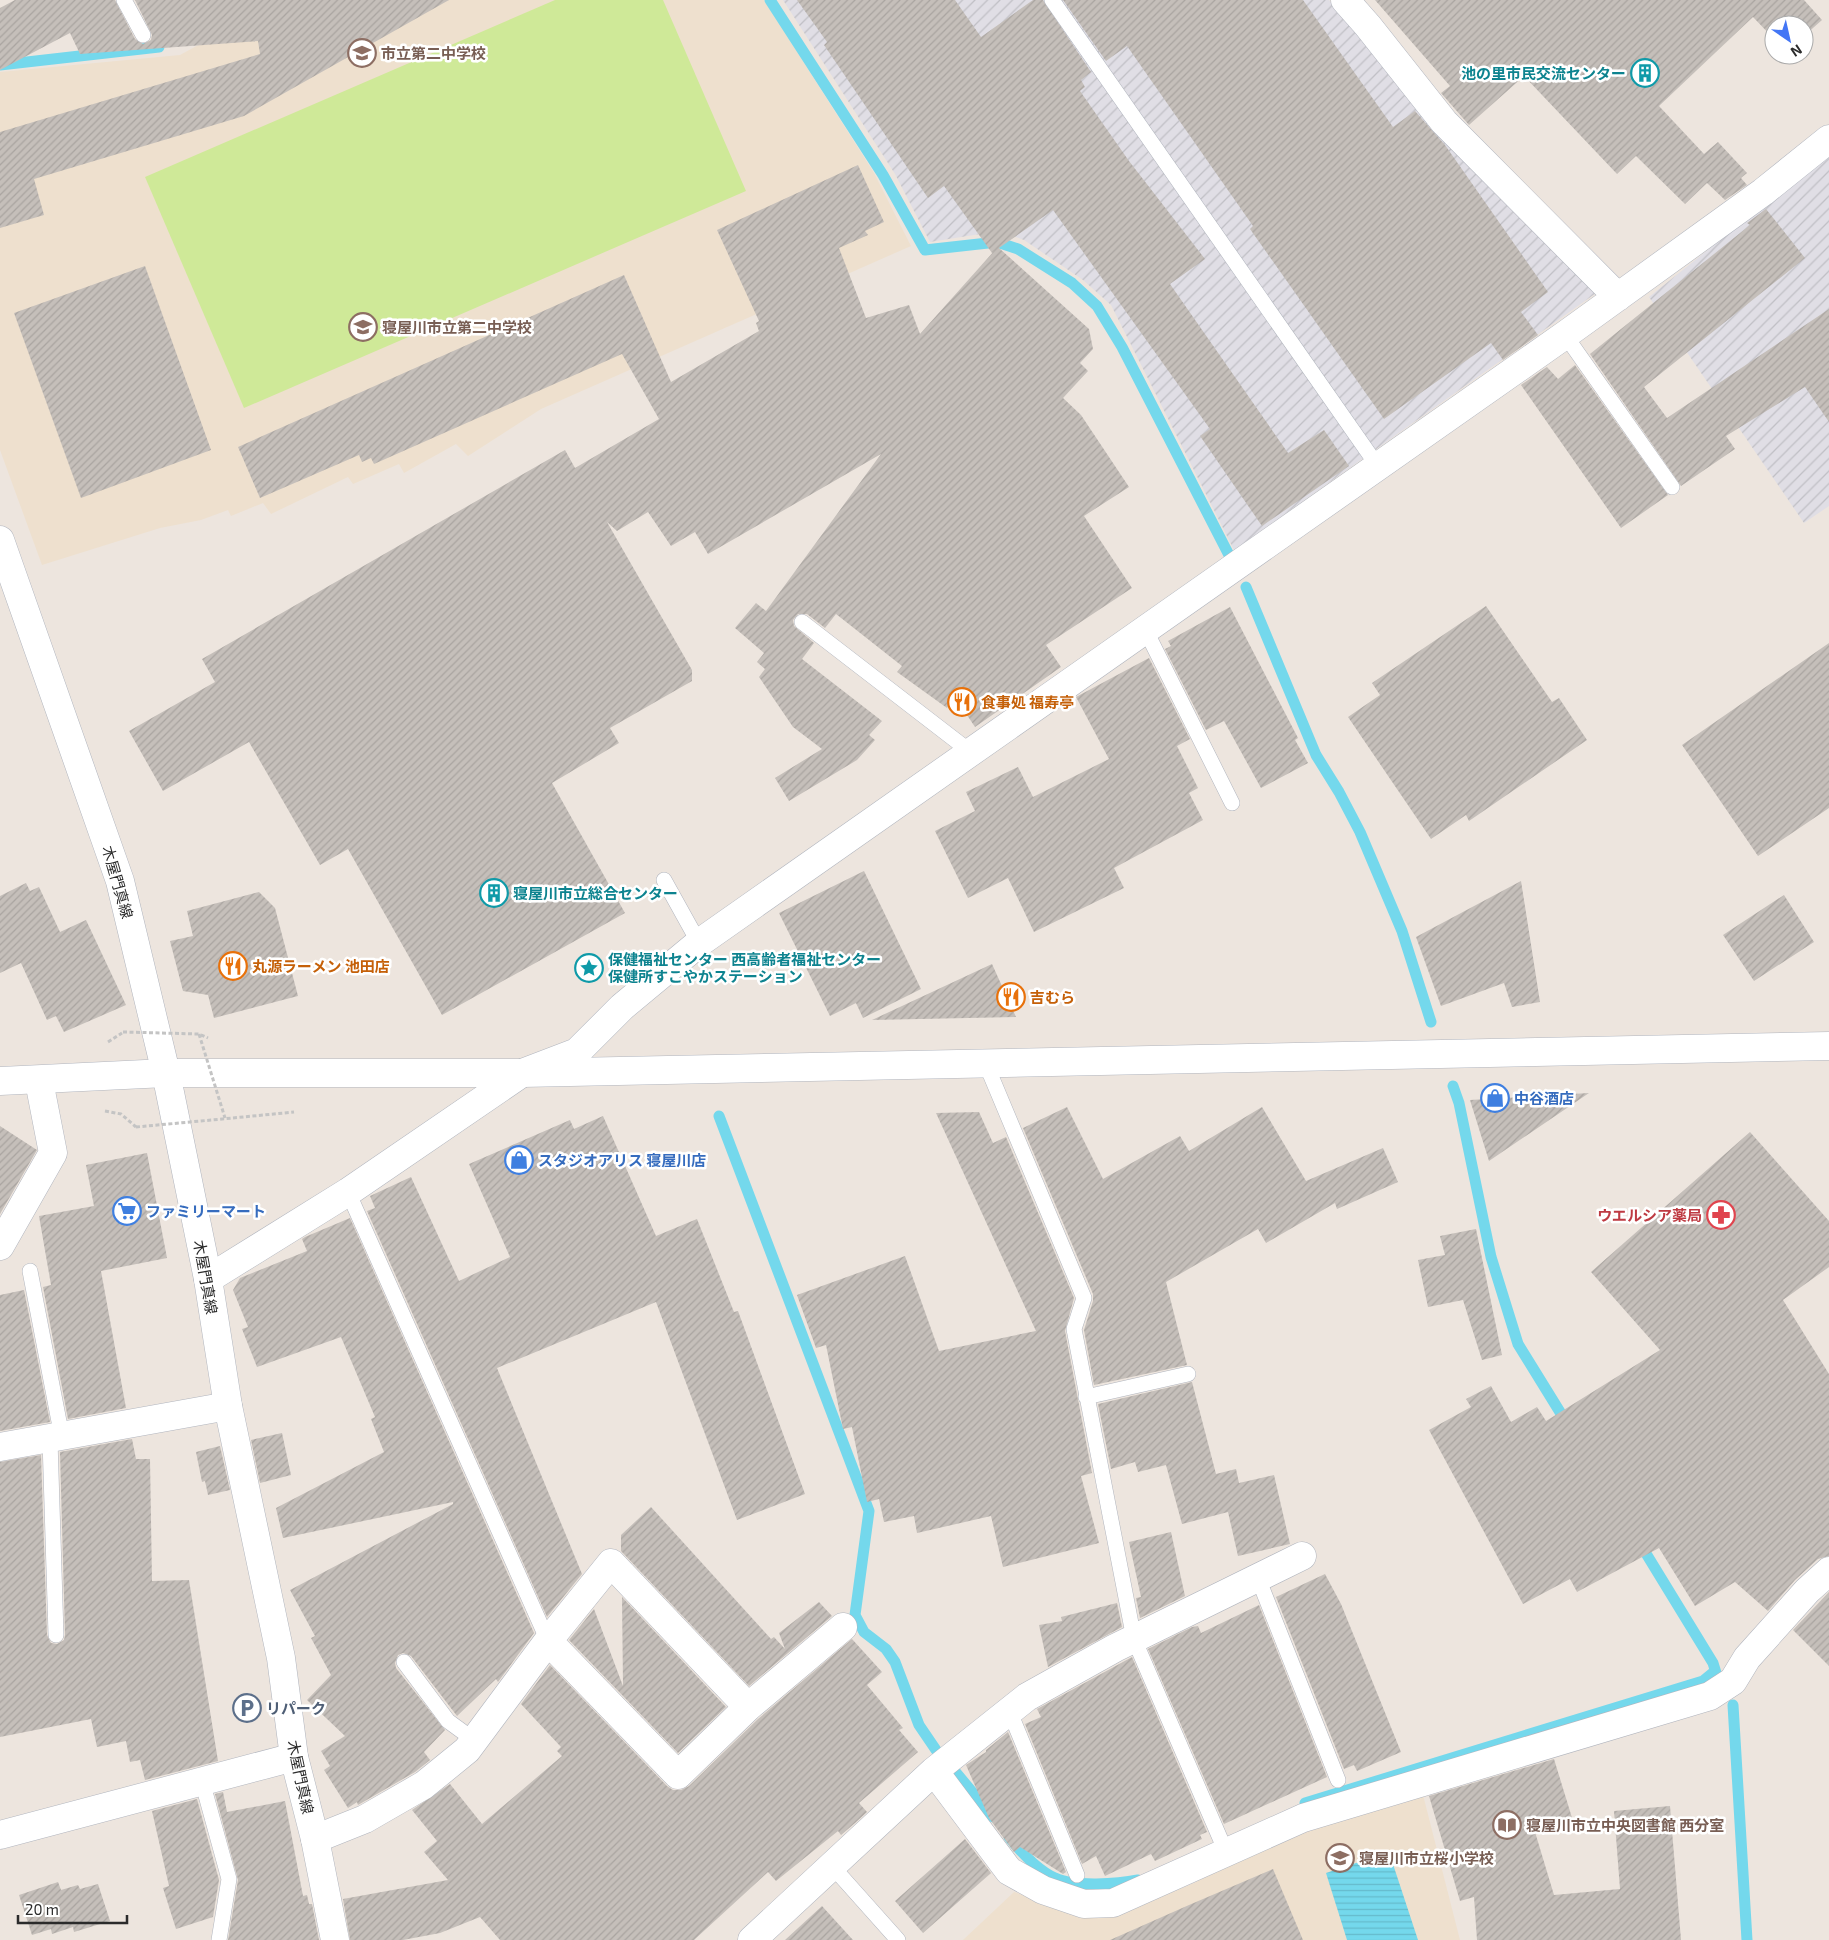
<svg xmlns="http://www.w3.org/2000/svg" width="1829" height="1940" font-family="'Exo 2','Noto Sans JP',sans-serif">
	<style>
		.industrial { fill: url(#industrial-furrows) }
		.education { fill: #eee0ce }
		.pitch { fill: #cfe998 }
		.water { fill: url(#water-rules) }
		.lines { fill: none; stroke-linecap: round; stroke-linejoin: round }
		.stream { stroke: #74d8ec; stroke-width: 11 }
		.building { fill: url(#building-hatch) }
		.service-casing { stroke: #b1b5be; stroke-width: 16 }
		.minor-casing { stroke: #b1b5be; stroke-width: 29 }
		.tertiary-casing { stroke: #b1b5be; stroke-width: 29 }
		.secondary-casing { stroke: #b1b5be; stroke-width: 29 }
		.path { stroke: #c4c4c4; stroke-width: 3; stroke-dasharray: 4 2.5; stroke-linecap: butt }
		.service { stroke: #fff; stroke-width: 15 }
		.minor { stroke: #fff; stroke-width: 28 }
		.tertiary { stroke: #fff; stroke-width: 28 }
		.secondary { stroke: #fff; stroke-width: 28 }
		.path-bridge { stroke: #c4c4c4; stroke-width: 3; stroke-dasharray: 4 2.5; stroke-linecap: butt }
		.labels { text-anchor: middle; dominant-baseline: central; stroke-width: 5; stroke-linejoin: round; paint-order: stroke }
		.education-label { font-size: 15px; font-weight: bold; fill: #785e54; stroke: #fff; text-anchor: start }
		.culture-label { font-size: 15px; font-weight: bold; fill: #0d838f; stroke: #fff; text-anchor: start }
		.food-label { font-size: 15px; font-weight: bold; fill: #c56008; stroke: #fff; text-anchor: start }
		.street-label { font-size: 15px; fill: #2b2b2b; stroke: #fff }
		.shop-label { font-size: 15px; font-weight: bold; fill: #366cbe; stroke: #fff; text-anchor: start }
		.health-label { font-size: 15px; font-weight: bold; fill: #be3a42; stroke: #fff; text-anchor: end }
		.service-label { font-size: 15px; font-weight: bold; fill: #4e5e75; stroke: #fff; text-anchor: start }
	</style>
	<defs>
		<pattern id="industrial-furrows" width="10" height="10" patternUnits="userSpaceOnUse" patternTransform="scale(1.25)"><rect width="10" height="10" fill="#e0dee5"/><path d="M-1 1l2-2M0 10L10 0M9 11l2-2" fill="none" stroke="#c0bfc5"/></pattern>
		<pattern id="water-rules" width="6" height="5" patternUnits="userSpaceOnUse" patternTransform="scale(1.25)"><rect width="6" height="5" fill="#74d8ec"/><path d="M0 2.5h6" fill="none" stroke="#65bacb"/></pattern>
		<pattern id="building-hatch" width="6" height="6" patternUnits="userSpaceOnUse" patternTransform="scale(1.25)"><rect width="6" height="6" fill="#c5bfba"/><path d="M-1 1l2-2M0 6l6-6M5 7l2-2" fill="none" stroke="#a9a4a0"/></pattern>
	</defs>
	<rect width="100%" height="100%" fill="#ede5de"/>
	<path class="industrial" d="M783 0H1329L1415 100 1599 291 1234 550 1111 305 1083 280 1024 240 999 231 930 242 895 174Z
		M1829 153V506L1804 523 1649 297Z"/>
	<path class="education" d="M281 0H764L874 173 911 246 541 409 468 456 456 444 404 473 399 464 353 484 348 477 271 514 263 503 231 516 228 510 201 520 160 528 42 565 0 450V72L180 55Z
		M1422 1791 1460 1940H963L1014 1892 1090 1916 1132 1909 1194 1883 1290 1833Z"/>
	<path class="pitch" d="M555 0H663L746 191 244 408 145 177Z"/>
	<path class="water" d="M1389 1852 1418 1940H1347L1326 1873Z"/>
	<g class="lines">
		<path class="stream" d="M770 0 883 175 925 250 997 242 1018 249 1072 283 1097 306 1122 347 1230 557
			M0 65 159 47
			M1246 587 1316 755 1339 792 1360 832 1402 931 1431 1022
			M1453 1086 1459 1103 1491 1257 1518 1344 1568 1425
			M719 1116 869 1511 855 1615 864 1632 886 1649 895 1662 919 1725 936 1750
			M1639 1542 1713 1663 1717 1676
			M1733 1705 1747 1940
			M953 1769 993 1817
			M1305 1803 1703 1681 1714 1672
			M1009 1837C1021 1852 1037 1870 1055 1878 1073 1887 1119 1884 1138 1880"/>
	</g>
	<path class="building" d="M15 0H115L135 39 143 44 151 40 152 35 135 0H449L244 116 34 179 44 215 0 228V132L260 54 258 41 80 54 70 33 0 70V8Z
		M797 0H955L981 37 1033 0H1043L1091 72 1081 80 1085 87 1080 91 1129 161 1205 259 1170 284 1288 453 1324 430 1349 466 1262 526 1200 436 1210 429 1053 210 999 248 1089 329 1093 349 1080 363 1088 371 1063 398 1081 415 1129 487 1084 516 1132 588 1046 645 1061 667 975 727 955 697 947 708 897 672 902 666 836 614 825 628 807 614H798L793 620 794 626 814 643 802 659 882 721 869 735 875 740 857 760 789 801 775 778 822 749 793 727 759 677 765 669 757 662 764 653 735 628 756 603 766 611 881 454 708 554 695 532 671 546 648 512 617 531 607 522 692 670V681L610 728 619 743 552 783 625 913 442 1015 348 849 320 865 249 742 163 791 129 731 215 682 202 659 565 450 575 468 659 419 622 354 374 464 371 458 362 462 359 455 260 498 238 447 624 275 671 382 759 331 756 323 759 321 717 230 858 165 884 222 865 231 868 235 839 248 866 318 909 305 920 334 995 250 992 253 944 186 928 198 824 45 827 42Z
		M1063 0H1303L1393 127 1415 111 1445 145 1548 292 1521 312 1538 335 1503 360 1491 343 1384 419 1250 229 1253 226 1127 46 1106 61Z
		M1375 0H1804L1822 20 1804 36V25H1774V39L1753 17 1659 106 1704 154 1718 142 1747 173 1741 178 1747 185 1725 200 1707 183 1685 204 1636 156 1617 174 1524 76 1469 125 1441 93 1450 86Z
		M1766 209 1805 258 1644 387 1667 418 1829 309V422L1805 387 1726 436 1735 449 1681 486 1590 354 1750 225 1747 223Z
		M145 266 211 450 81 498 14 313Z
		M1575 365 1668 495 1621 528 1521 385 1547 367 1558 379Z
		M1486 606 1552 702 1559 698 1587 740 1469 821 1466 815 1431 839 1348 717 1380 695 1372 683Z
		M1230 607 1298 738 1295 740 1308 763 1261 788 1224 721 1206 730 1165 649 1171 646 1168 641Z
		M1829 643V808L1758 856 1682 745Z
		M1149 658 1190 739 1177 746 1198 788 1189 793 1203 820 1114 868 1124 888 1034 932 1008 878 968 898 935 831 975 811 966 792 1018 767 1033 797 1109 759 1076 697Z
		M864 871 921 989 863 1018 856 1003 830 1016 779 913Z
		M1521 881 1540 1002 1512 1007 1504 983 1441 1006 1416 937Z
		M26 883 30 891 39 887 60 932 86 920 126 1005 64 1032 56 1016 47 1020 21 963 0 973V896Z
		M259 892 275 908 298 996 214 1018 208 995 183 991 170 941 193 936 187 911Z
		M1784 895 1814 942 1754 981 1723 935Z
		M992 964 1016 1017 872 1020Z
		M1589 1093 1489 1161 1470 1100Z
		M1067 1107 1103 1179 1180 1136 1189 1151 1262 1107 1306 1181 1383 1148 1398 1182 1337 1209 1335 1203 1266 1243 1258 1229 1166 1282 1187 1365 1094 1385 1084 1330 1093 1301V1294L1023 1128Z
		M979 1112 993 1143 1006 1137 1074 1298 1065 1331 1092 1473 1081 1476 1099 1543 1003 1567 991 1516 917 1533 914 1516 884 1522 879 1499 867 1502 852 1427 843 1429 826 1345 816 1348 797 1295 905 1256 939 1351 1036 1331 936 1113Z
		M603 1116 656 1236 697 1219 734 1312 738 1311 805 1494 737 1520 656 1302 497 1368 582 1574 547 1617 367 1211 375 1208 370 1196 411 1177 459 1281 510 1257 469 1164 570 1120 574 1129Z
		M0 1126 37 1150 0 1214Z
		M1750 1132 1829 1221V1267L1783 1300 1829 1374V1556L1818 1559 1795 1580 1768 1611 1735 1582 1695 1606 1659 1548 1577 1592 1570 1579 1523 1604 1429 1430 1471 1407 1466 1399 1491 1386 1511 1422 1537 1407 1546 1421 1660 1350 1591 1272Z
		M147 1153 167 1258 101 1271 126 1408 68 1419 43 1287 51 1285 39 1216 94 1206 86 1165Z
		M350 1218 534 1633 498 1682 496 1679 457 1716 411 1656 403 1653 398 1655 395 1663 396 1668 445 1730 424 1752 430 1760 415 1772 358 1805 357 1802 348 1808 324 1770 330 1766 321 1751 345 1736 307 1700 331 1675 311 1638 315 1636 290 1590 453 1504V1502L283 1538 276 1508 384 1452 371 1419 375 1417 341 1337 257 1367 242 1329 248 1327 233 1290 240 1278 307 1251 302 1239 305 1237Z
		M1476 1229 1502 1355 1482 1360 1463 1300 1428 1307 1418 1260 1445 1255 1440 1236Z
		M24 1290 50 1422 0 1431V1295Z
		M1192 1382 1216 1474 1236 1469 1239 1483 1274 1475 1290 1544 1238 1556 1228 1512 1182 1524 1166 1465 1138 1472 1135 1462 1111 1469 1098 1404Z
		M282 1433 291 1475 260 1483 251 1440Z
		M132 1439 136 1459H150L152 1581 189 1580 218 1761 145 1780 140 1760 130 1762 126 1741 97 1747 91 1719 0 1737V1462L41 1455 47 1635 51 1643 57 1644 64 1640 65 1635 60 1452Z
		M220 1446 230 1490 208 1495 205 1481 202 1482 196 1452Z
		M651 1507 771 1639 774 1637 785 1649 779 1633 819 1602 832 1616 749 1686 621 1551V1535Z
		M1171 1532 1185 1596 1140 1618 1136 1598 1141 1597 1129 1542Z
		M1325 1574 1341 1604 1401 1752 1357 1771 1354 1765 1344 1769 1276 1597Z
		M1829 1592V1666L1793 1630Z
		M622 1597 726 1707 678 1753 569 1640 594 1609 623 1686Z
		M1117 1603 1122 1627 1048 1667 1039 1625 1062 1621 1061 1617Z
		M1259 1605 1327 1777 1224 1824 1148 1649 1192 1627 1198 1626 1201 1633Z
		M852 1639 882 1672 867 1685 903 1728 899 1730 918 1752 859 1803 867 1812 855 1823 841 1835 838 1831 776 1881 768 1872 694 1940H500L480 1917 440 1933 403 1940H350L343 1899 448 1880 424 1852 437 1841 412 1810 450 1784 482 1824 562 1756 557 1751 561 1747 521 1704 550 1665 667 1786 673 1790H681L689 1786 758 1719Z
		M1132 1657 1207 1832 1200 1835 1202 1839 1155 1861 1151 1854 1105 1876 1096 1856 1082 1864 1025 1724 1041 1717 1037 1709Z
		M1008 1732 1066 1872 1063 1874 1020 1847 1014 1852 989 1818 966 1765 986 1752V1750Z
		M1554 1759 1573 1821 1535 1832 1554 1895 1620 1889 1614 1811 1670 1806 1681 1940H1477L1474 1897 1460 1901 1429 1796Z
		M223 1792 227 1812 285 1801 303 1896 307 1895 309 1904H312L319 1940H228L238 1880 215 1794Z
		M197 1799 219 1880 213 1917 176 1929 163 1888 169 1886 152 1811Z
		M965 1839 991 1873 923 1933 895 1901Z
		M1273 1869 1303 1940H1110L1189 1905Z
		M58 1882 61 1890 78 1885 80 1889 98 1884 110 1921 74 1932 73 1927 52 1934 51 1929 32 1935 19 1895Z
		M822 1906 853 1940H785Z"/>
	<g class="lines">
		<defs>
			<path id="service" d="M124 0 143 35
				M1052 0 1379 468
				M1565 335 1672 487
				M802 622 972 753
				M1146 631 1232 803
				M664 880 699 943
				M986 1064 1084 1298 1074 1329 1134 1639 1226 1852
				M348 1192 548 1641
				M30 1271 62 1437
				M1086 1397 1188 1374
				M50 1440 56 1635
				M1258 1578 1338 1780
				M404 1662 448 1721 474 1740
				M1009 1710 1077 1875
				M202 1781 229 1879 219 1940
				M832 1866 898 1940"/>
			<path id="minor" d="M1345 0 1368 26 1444 122 1618 297
				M0 1246 53 1153 39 1081
				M208 1279 348 1192 522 1073 577 1052 622 1007 699 943 1565 335 1763 192 1829 139
				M0 1447 228 1406
				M548 1641 678 1775 748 1707 843 1627
				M934 1771 1009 1871 1043 1890 1084 1904 1113 1903 1303 1818 1710 1696 1733 1681 1747 1658 1807 1591 1829 1571
				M0 1835 294 1757
				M315 1839 365 1819 424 1785 467 1750 548 1641 611 1563 748 1707
				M752 1940 934 1771 1027 1697 1115 1648 1302 1556"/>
			<path id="tertiary" d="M0 1081 166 1073H522L1829 1046"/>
			<path id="secondary" d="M0 540 120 881 166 1073 208 1279 228 1406 281 1658 294 1757 315 1839 335 1940"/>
		</defs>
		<use href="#service" class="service-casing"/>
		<use href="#minor" class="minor-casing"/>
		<use href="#tertiary" class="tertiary-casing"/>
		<use href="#secondary" class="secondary-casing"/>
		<path class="path" d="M108 1042 122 1033
			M105 1111 121 1114 136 1127
			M233 1118 294 1112"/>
		<use href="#service" class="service"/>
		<use href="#minor" class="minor"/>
		<use href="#tertiary" class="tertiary"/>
		<use href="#secondary" class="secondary"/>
		<path class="path-bridge" d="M123 1032 199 1034 208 1038
			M199 1034 225 1118
			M136 1127 233 1118"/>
	</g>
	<defs>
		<symbol id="school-ring" viewBox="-11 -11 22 22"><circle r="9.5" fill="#fff" stroke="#8d6e63" stroke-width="1.5"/><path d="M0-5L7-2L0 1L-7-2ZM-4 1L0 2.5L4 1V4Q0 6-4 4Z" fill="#8d6e63"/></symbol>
		<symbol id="building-ring" viewBox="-11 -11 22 22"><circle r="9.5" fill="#fff" stroke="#0f9aa8" stroke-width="1.5"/><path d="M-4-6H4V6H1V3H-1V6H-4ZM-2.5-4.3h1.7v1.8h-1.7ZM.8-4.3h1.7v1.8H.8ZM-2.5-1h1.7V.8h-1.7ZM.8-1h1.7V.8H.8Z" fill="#0f9aa8"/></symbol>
		<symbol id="restaurant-ring" viewBox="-11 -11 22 22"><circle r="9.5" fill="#fff" stroke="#e8710a" stroke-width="1.5"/><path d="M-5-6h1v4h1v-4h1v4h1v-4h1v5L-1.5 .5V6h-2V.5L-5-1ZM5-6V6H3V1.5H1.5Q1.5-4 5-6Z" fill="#e8710a"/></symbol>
		<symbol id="sight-ring" viewBox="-11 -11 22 22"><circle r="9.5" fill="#fff" stroke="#0f9aa8" stroke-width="1.5"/><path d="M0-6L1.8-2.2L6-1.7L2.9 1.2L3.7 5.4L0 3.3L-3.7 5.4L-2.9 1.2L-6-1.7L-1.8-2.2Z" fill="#0f9aa8"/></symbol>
		<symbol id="shop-ring" viewBox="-11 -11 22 22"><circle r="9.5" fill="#fff" stroke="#3f7fe0" stroke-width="1.5"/><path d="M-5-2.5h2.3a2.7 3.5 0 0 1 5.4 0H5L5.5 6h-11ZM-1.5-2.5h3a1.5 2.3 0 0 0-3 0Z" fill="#3f7fe0"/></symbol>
		<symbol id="supermarket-ring" viewBox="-11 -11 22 22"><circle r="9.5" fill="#fff" stroke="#3f7fe0" stroke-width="1.5"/><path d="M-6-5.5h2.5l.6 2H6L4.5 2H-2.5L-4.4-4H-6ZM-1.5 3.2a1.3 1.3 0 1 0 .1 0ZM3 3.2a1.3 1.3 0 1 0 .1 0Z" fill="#3f7fe0"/></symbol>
		<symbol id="pharmacy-ring" viewBox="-11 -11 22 22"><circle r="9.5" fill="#fff" stroke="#e0444e" stroke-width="1.5"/><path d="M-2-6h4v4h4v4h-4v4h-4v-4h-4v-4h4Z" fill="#e0444e"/></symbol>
		<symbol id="parking-ring" viewBox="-11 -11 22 22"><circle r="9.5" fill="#fff" stroke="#5c6f8a" stroke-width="1.5"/><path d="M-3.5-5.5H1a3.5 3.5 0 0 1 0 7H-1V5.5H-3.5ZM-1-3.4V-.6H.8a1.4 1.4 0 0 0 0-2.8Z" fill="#5c6f8a"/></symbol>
		<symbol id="library-ring" viewBox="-11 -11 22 22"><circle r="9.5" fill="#fff" stroke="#8d6e63" stroke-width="1.5"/><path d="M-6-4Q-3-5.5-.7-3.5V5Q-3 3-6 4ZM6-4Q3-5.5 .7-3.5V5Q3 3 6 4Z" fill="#8d6e63"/></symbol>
	</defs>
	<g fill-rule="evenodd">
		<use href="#school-ring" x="346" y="37" width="32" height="32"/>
		<use href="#building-ring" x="1629" y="57" width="32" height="32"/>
		<use href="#school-ring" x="347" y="311" width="32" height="32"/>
		<use href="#restaurant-ring" x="946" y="686" width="32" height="32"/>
		<use href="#building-ring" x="478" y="877" width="32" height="32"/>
		<use href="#restaurant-ring" x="217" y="950" width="32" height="32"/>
		<use href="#sight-ring" x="573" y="952" width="32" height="32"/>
		<use href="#restaurant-ring" x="995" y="981" width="32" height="32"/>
		<use href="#shop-ring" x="1479" y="1082" width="32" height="32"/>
		<use href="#shop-ring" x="503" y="1144" width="32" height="32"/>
		<use href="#supermarket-ring" x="111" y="1195" width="32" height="32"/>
		<use href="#pharmacy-ring" x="1705" y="1199" width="32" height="32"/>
		<use href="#parking-ring" x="231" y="1692" width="32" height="32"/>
		<use href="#library-ring" x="1491" y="1809" width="32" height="32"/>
		<use href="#school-ring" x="1324" y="1842" width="32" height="32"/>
	</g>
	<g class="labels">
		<g class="education-label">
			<text x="381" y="53">市立第二中学校</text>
			<text x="382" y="327">寝屋川市立第二中学校</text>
			<text x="1526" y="1825">寝屋川市立中央図書館 西分室</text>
			<text x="1359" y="1858">寝屋川市立桜小学校</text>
		</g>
		<g class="culture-label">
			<text x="1626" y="73" text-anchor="end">池の里市民交流センター</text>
			<text x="513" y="893">寝屋川市立総合センター</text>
			<text x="608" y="959">保健福祉センター 西高齢者福祉センター<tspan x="608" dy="17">保健所すこやかステーション</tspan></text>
		</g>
		<g class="food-label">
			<text x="981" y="702">食事処 福寿亭</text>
			<text x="252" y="966">丸源ラーメン 池田店</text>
			<text x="1030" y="997">吉むら</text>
		</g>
		<g class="street-label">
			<text transform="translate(118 882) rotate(74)">木屋門真線</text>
			<text transform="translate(206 1277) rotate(80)">木屋門真線</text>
			<text transform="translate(301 1777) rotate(78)">木屋門真線</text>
		</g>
		<g class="shop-label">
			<text x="1514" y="1098">中谷酒店</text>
			<text x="538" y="1160">スタジオアリス 寝屋川店</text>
			<text x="146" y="1211">ファミリーマート</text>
		</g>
		<g class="health-label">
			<text x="1702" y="1215">ウエルシア薬局</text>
		</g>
		<g class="service-label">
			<text x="266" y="1708">リパーク</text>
		</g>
	</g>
	<g transform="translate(1789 40) rotate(146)"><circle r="24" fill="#ffffff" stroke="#aaaaaa"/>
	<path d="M0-4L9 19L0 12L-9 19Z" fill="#4376f5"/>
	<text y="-8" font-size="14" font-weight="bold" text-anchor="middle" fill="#2b2b2b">N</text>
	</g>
	<path d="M18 1915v8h109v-8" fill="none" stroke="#2b2b2b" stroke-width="2.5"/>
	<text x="25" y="1915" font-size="15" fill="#2b2b2b" stroke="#ffffff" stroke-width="4" paint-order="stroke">20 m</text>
</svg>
